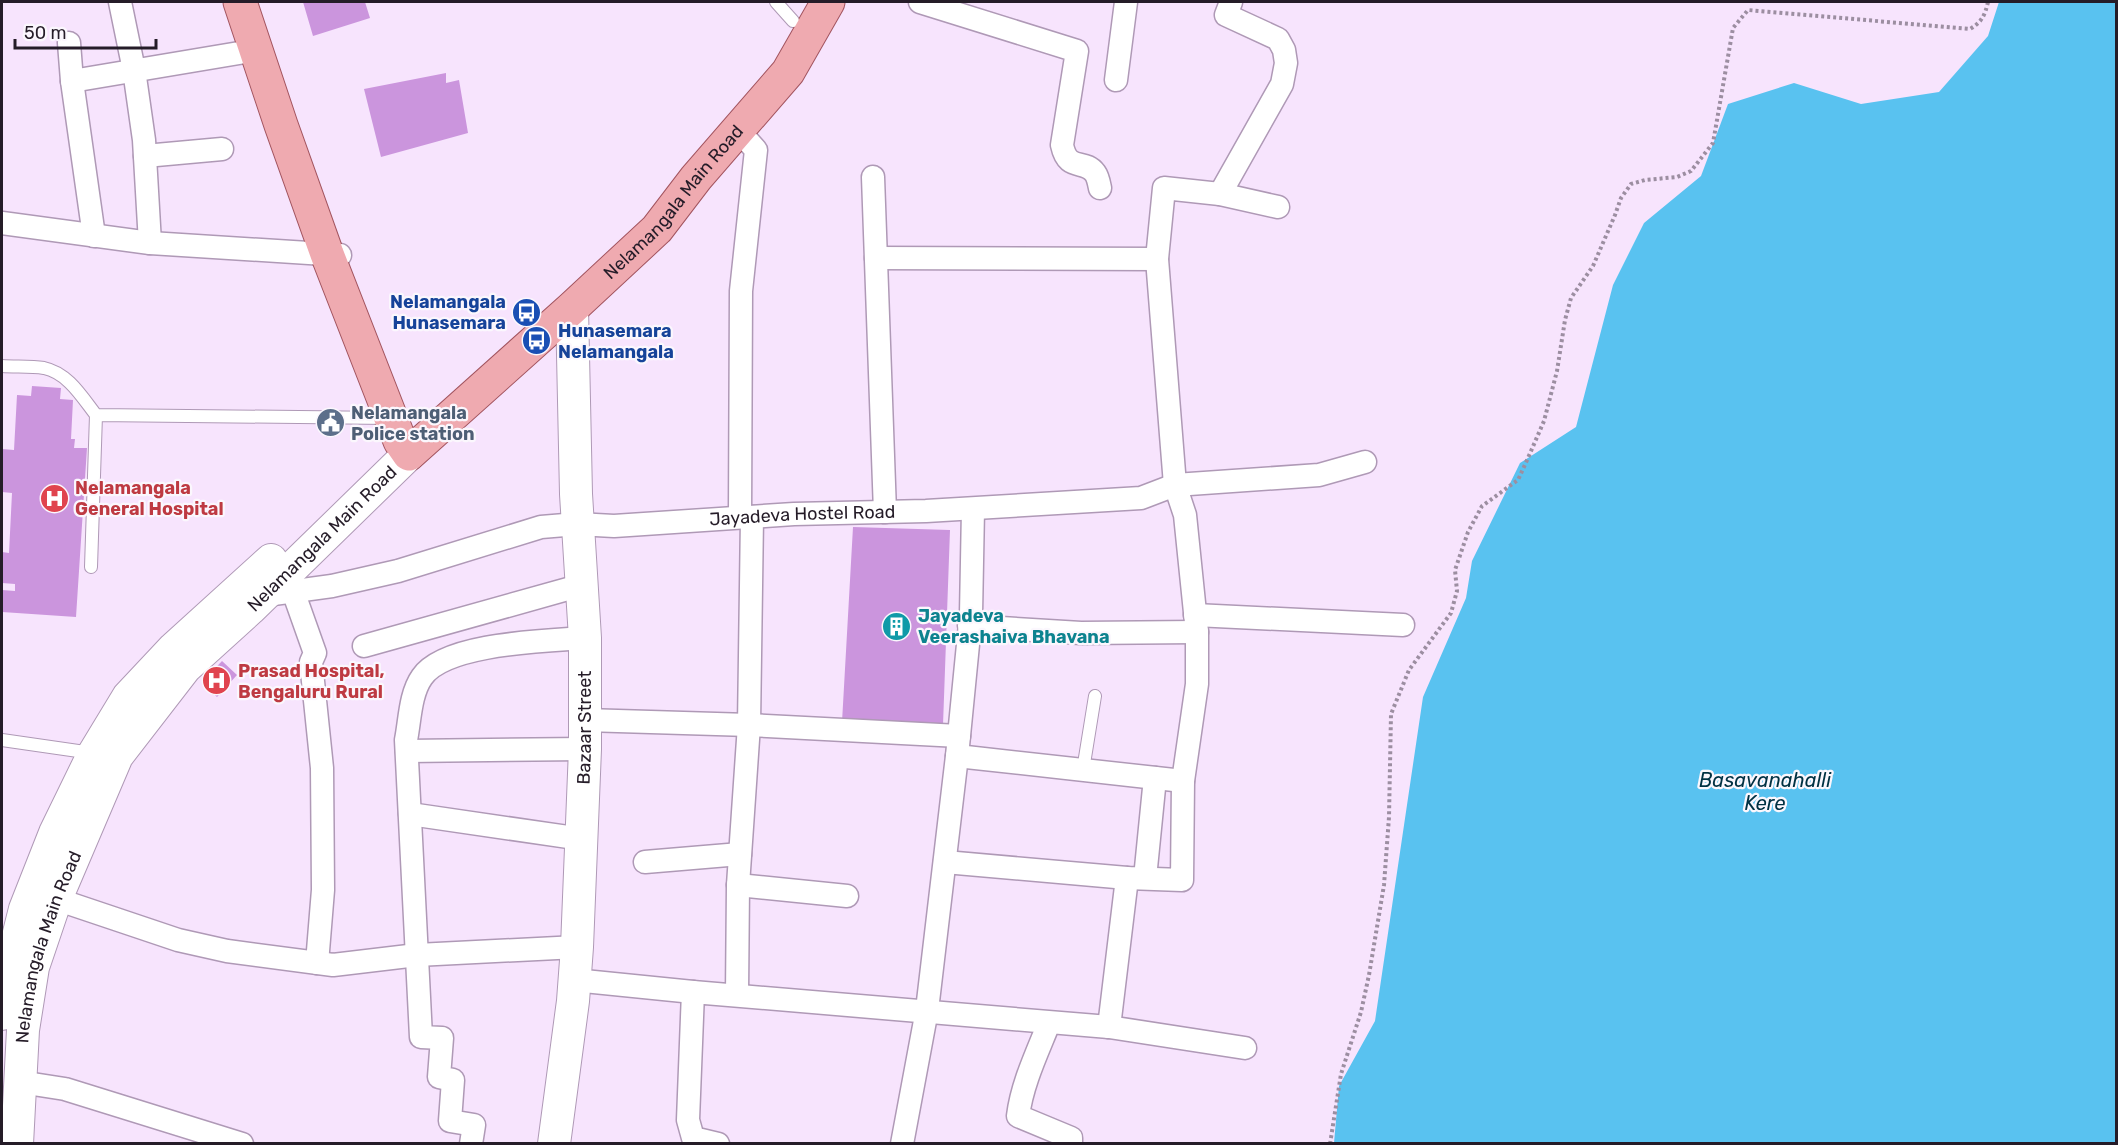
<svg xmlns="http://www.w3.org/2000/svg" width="2118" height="1145" font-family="Rubik,sans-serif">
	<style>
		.water { fill: #59c2f0 }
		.building { fill: #cb95dd }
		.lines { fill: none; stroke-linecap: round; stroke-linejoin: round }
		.lane-casing { stroke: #af99b6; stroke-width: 14 }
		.street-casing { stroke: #af99b6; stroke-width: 25 }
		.secondary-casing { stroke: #af99b6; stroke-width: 34 }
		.primary-casing { stroke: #a2545f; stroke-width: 35 }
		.path { stroke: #9c8ea1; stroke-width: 4; stroke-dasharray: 3 3; stroke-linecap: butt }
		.lane { stroke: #fff; stroke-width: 12 }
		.street { stroke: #fff; stroke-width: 22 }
		.secondary { stroke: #fff; stroke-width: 32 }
		.primary { stroke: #efaab0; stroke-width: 33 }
		.labels { text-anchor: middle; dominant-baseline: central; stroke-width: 4.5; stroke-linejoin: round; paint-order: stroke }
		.street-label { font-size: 18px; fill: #251c28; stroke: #fbf7fd }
		.transit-label { font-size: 18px; font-weight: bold; fill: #164399; stroke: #fbf7fd; text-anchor: end }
		.service-label { font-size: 18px; font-weight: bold; fill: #4e5e75; stroke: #fbf7fd; text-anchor: start }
		.health-label { font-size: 18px; font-weight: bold; fill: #be3a42; stroke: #fbf7fd; text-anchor: start }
		.culture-label { font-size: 18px; font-weight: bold; fill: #0d838f; stroke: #fbf7fd; text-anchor: start }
		.water-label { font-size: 20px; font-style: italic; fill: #003143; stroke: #fbf7fd }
	</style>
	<rect width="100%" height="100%" fill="#f7e4fd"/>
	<path class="water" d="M1999 2H2116V1143H1334L1339 1086 1375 1021 1423 697 1466 598 1472 561 1520 463 1576 427 1613 285 1644 223 1701 176 1728 104 1794 83 1861 104 1939 92 1988 36Z"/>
	<path class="building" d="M303 2H365L370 18 313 36Z
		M446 73V83L459 80 468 133 381 157 364 89Z
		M32 386 61 388 60 399 73 400 71 439H75L74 448H87L76 617 2 612V590L15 591V584L2 583V552L9 553 12 493 2 492V449L14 450 17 395 31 396Z
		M853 527 950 530 943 725 842 722Z
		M222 661 237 675 217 697 202 682Z"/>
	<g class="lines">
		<defs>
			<path id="lane" d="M776 2 793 21
				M2 366C15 367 30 366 44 368 68 373 82 397 96 415L91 567
				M96 415 389 418
				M2 740 92 753
				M1083 770 1095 696"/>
			<g id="street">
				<path d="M120 2 134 70 144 140 150 243"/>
				<path d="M920 2 1077 51 1062 145C1068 173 1084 158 1095 173 1098 177 1099 183 1100 188"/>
				<path d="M69 43 72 81 94 236"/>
				<path d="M1116 80 1126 2"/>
				<path d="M72 81 257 50"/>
				<path d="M738 130 756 150 741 291 740 517"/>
				<path d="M145 156 222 149"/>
				<path d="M873 177 885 512"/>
				<path d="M1220 194 1282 84 1286 63 1284 50 1278 39 1226 15 1231 2"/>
				<path d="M2 223 150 243 340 255"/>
				<path d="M876 258 1157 259"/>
				<path d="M293 591 315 653 311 662 322 768 323 890 317 963"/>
				<path id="s1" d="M263 598 266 595 332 586 398 571 541 527 577 524 614 526 794 514 926 511 1141 498 1175 485 1319 475 1365 462"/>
				<path d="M1195 615 1403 625"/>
				<path d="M969 626 1081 633 1197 632"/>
				<path d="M364 646 582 585"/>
				<path d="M585 720 749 725 959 736"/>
				<path d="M407 751 585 749"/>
				<path d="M957 756 1183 781"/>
				<path d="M410 814 582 839"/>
				<path d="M645 862 740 854"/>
				<path d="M945 862 1127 878 1182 880 1183 781 1197 684V632L1185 515 1175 485 1157 259 1164 188 1220 194 1278 207"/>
				<path d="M1145 878 1155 778"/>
				<path d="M738 885 847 896"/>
				<path d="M56 899 178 940 227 951 333 965 417 955 577 947"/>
				<path d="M574 980 693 992"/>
				<path d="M737 994 738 885 749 725 752 517"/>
				<path d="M1049 1023C1037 1053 1022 1084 1018 1116L1071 1138V1144"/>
				<path d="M1109 1027 1127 878"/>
				<path d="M20 1082 65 1089 242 1144"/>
				<path d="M471 1144 474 1125 450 1121 453 1080 439 1077 442 1038 421 1037 406 740C410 720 410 694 422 677 445 643 546 641 585 638"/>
				<path d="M718 1144 693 1138 688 1120 693 992 1109 1027 1245 1048"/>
				<path d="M902 1144 927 1010 957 756 971 614 973 509"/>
			</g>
			<g id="secondary">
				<path d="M2 1014 8 977 25 909 55 833 94 753 128 697 174 648 271 560"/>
				<path id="s2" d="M17 1144 23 1030 33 967 56 899 117 756 185 668 250 609 409 454"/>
				<path id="s3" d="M554 1144 573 1001 577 947 585 749V638L576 494 572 308"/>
			</g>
			<g id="primary">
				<path id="s4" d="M240 2 281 125 327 254 400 441 409 454 572 308 657 229 696 178 788 72 828 2"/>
			</g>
		</defs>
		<use href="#lane" class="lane-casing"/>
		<use href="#street" class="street-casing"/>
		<use href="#secondary" class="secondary-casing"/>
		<use href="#primary" class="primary-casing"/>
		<path class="path" d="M1330 1144 1341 1074 1361 1012 1369 975 1384 885 1389 817 1391 714 1409 670 1451 613 1457 591 1455 570 1468 532 1482 506 1518 480 1528 458 1544 421 1557 371 1565 320 1571 298 1593 266 1615 215 1621 198 1631 184 1645 180 1677 177 1691 171 1713 143 1733 28 1748 10 1970 29C1982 22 1985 15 1988 2"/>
		<use href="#lane" class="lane"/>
		<use href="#street" class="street"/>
		<use href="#secondary" class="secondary"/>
		<use href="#primary" class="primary"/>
	</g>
	<defs>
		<symbol id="bus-disc" viewBox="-11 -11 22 22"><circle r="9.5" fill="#1a4fb4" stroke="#fbf7fd"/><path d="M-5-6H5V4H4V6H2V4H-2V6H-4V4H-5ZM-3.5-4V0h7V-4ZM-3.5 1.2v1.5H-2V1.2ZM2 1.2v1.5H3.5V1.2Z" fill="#fff"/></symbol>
		<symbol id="civic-disc" viewBox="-11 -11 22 22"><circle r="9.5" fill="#5c6f8a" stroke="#fbf7fd"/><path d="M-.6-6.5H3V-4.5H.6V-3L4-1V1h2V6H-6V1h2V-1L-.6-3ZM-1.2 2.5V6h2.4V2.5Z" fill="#fff"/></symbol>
		<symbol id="hospital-disc" viewBox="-11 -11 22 22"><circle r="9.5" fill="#e0444e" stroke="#fbf7fd"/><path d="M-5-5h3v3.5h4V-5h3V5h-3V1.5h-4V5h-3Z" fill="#fff"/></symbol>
		<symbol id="building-disc" viewBox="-11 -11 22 22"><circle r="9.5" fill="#0f9aa8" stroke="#fbf7fd"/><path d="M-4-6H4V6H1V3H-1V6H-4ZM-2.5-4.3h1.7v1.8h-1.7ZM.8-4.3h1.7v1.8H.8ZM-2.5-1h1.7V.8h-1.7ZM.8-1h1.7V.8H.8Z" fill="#fff"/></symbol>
	</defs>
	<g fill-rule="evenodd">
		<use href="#bus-disc" x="510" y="296" width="33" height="33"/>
		<use href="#bus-disc" x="520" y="324" width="33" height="33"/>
		<use href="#civic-disc" x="314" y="406" width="33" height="33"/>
		<use href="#hospital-disc" x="38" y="482" width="33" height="33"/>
		<use href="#building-disc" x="880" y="610" width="33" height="33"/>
		<use href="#hospital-disc" x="200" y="664" width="33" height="33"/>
	</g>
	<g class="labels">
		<g class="street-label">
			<text stroke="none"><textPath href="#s4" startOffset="849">Nelamangala Main Road</textPath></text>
			<text stroke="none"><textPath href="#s1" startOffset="550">Jayadeva Hostel Road</textPath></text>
			<text stroke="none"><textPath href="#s2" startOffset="705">Nelamangala Main Road</textPath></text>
			<text stroke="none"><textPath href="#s3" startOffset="418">Bazaar Street</textPath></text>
			<text stroke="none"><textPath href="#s2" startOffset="201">Nelamangala Main Road</textPath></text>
		</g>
		<g class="transit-label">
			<text x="506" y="302">Nelamangala<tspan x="506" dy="21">Hunasemara</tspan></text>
			<text x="558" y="331" text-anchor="start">Hunasemara<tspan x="558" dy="21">Nelamangala</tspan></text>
		</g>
		<g class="service-label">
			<text x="351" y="413">Nelamangala<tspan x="351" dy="21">Police station</tspan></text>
		</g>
		<g class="health-label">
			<text x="75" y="488">Nelamangala<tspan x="75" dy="21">General Hospital</tspan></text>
			<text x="238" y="671">Prasad Hospital,<tspan x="238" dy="21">Bengaluru Rural</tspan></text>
		</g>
		<g class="culture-label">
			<text x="918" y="616">Jayadeva<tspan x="918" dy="21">Veerashaiva Bhavana</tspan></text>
		</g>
		<g class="water-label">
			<text x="1765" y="780">Basavanahalli<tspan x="1765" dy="23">Kere</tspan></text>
		</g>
	</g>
	<rect width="2118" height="1145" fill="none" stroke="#251c28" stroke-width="6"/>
	<path d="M15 39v9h141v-9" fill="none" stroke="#251c28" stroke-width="3"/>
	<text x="24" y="39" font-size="18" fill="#251c28" stroke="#fbf7fd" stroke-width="4.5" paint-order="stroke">50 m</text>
</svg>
